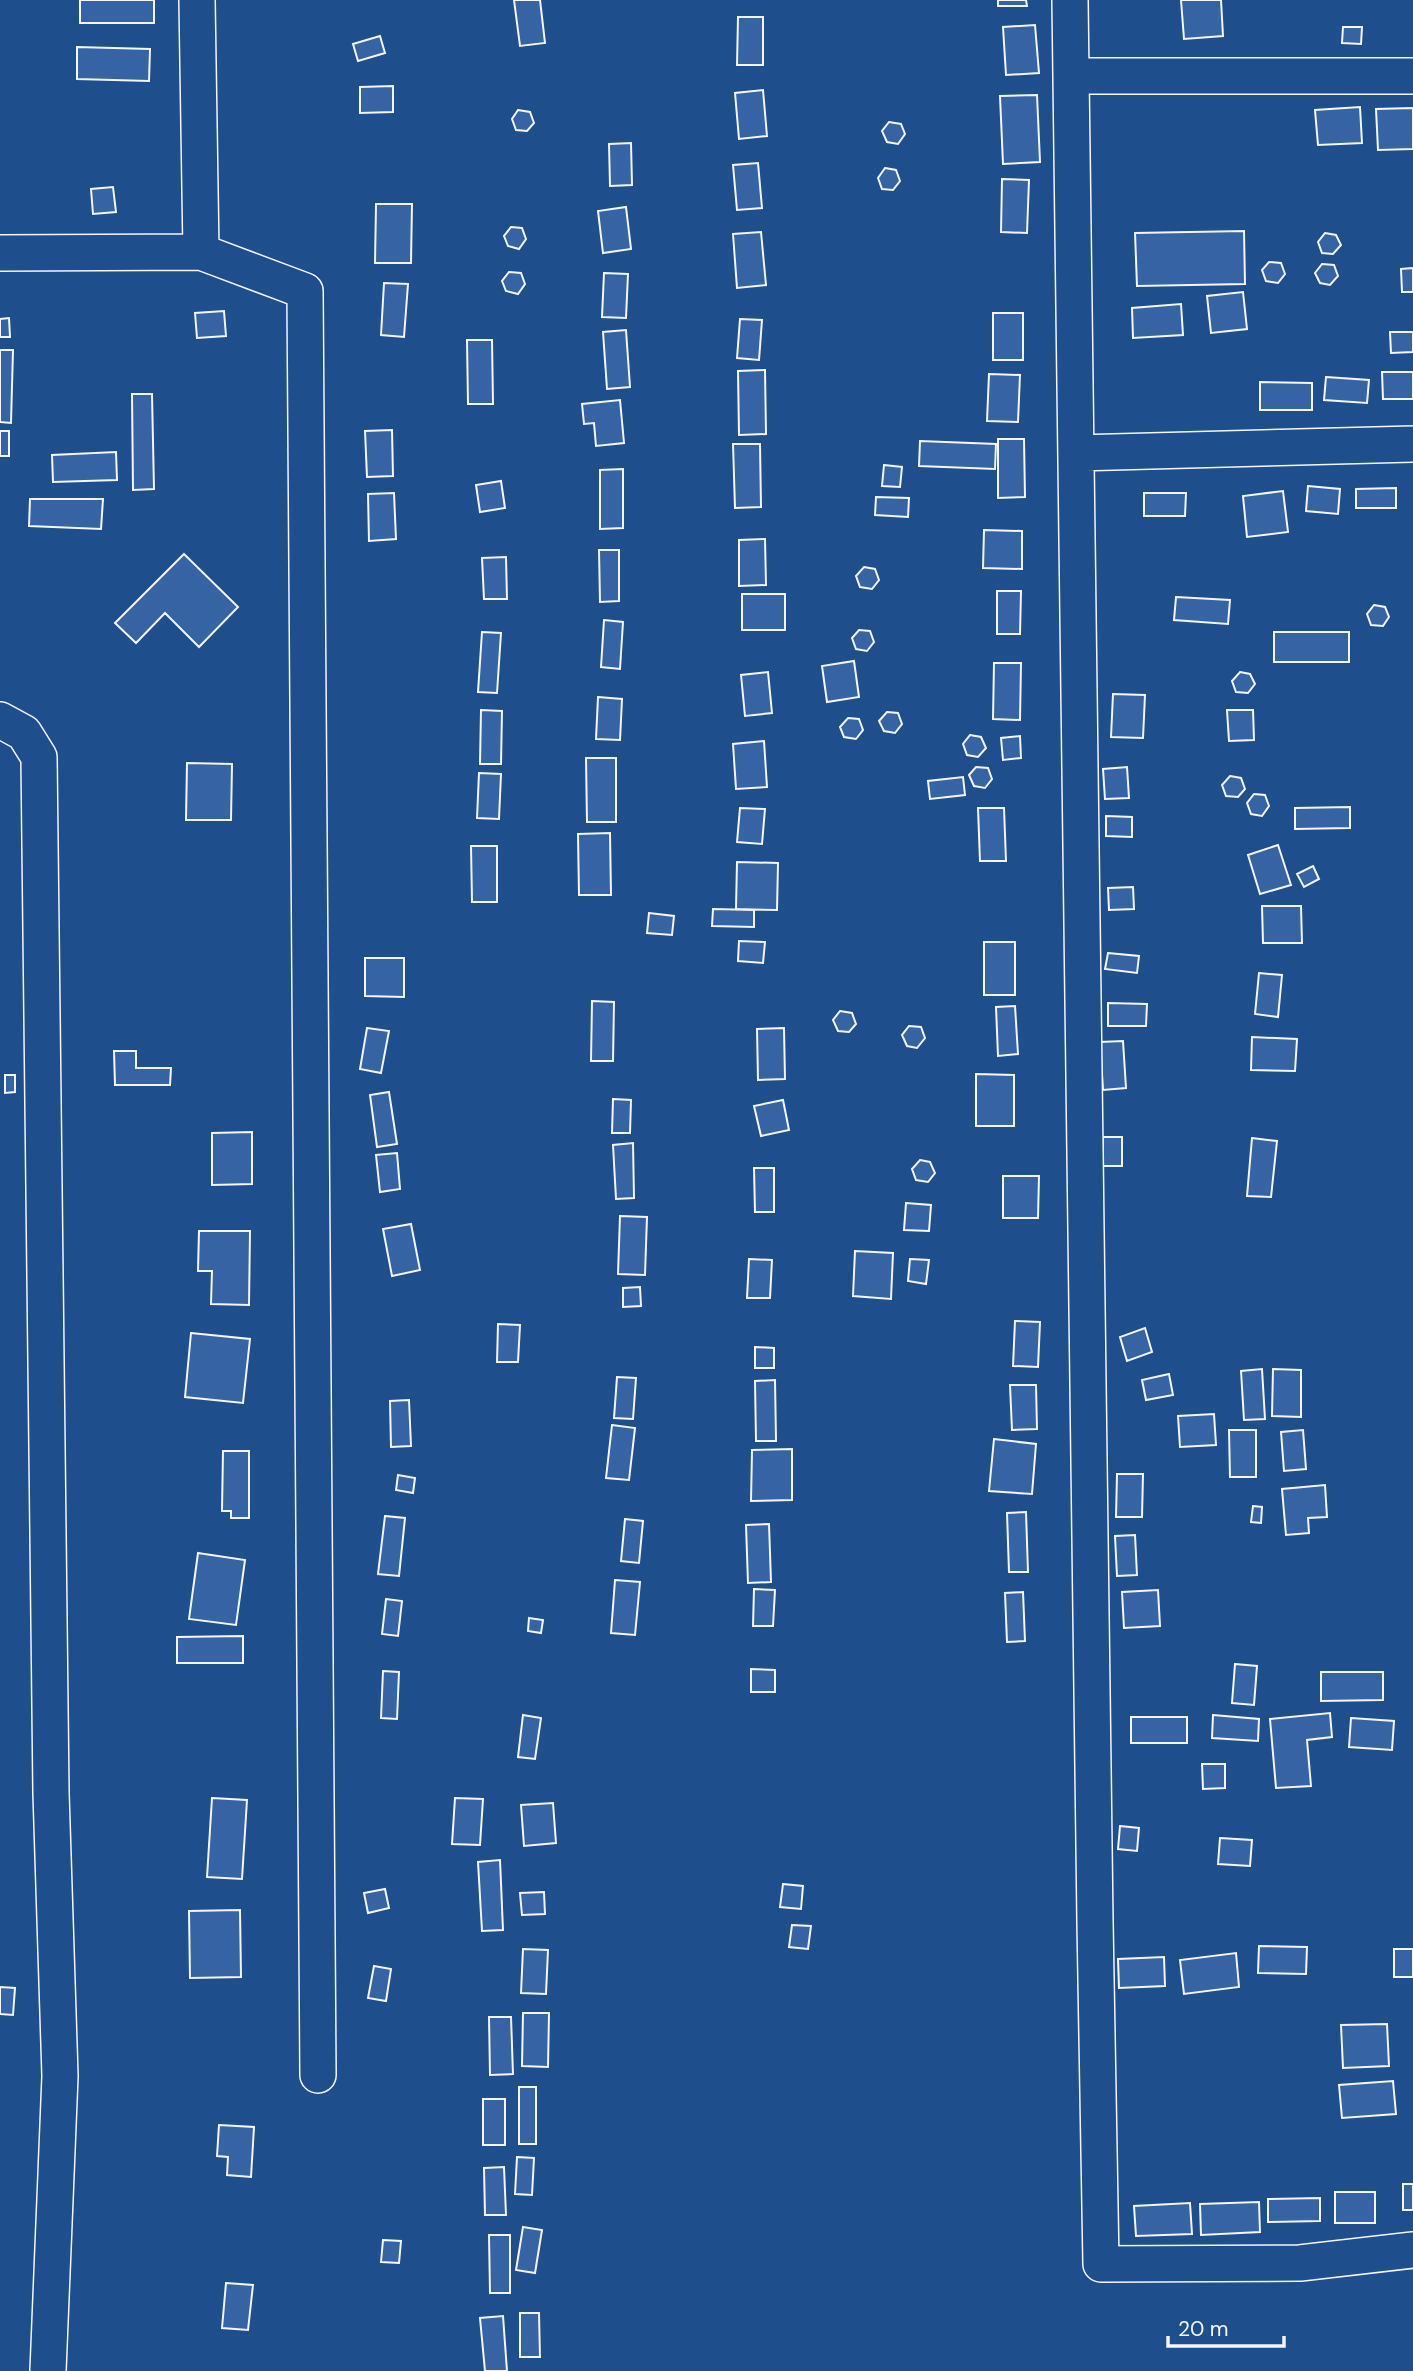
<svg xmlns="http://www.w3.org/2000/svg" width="1413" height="2371" font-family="'DM Sans',sans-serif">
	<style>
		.building { fill: #3563a3; stroke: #f2f6ff; stroke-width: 2 }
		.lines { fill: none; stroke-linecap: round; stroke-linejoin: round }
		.minor-casing { stroke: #f2f6ff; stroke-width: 38 }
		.minor { stroke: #1f4e8c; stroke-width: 35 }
	</style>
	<rect width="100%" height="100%" fill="#1f4e8c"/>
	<path class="building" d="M80 0H154V23H80Z
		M514 0H540L545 43 520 46Z
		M998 0H1026L1027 6H998Z
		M1181 0H1221L1223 36 1184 39Z
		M738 17H763V65H737Z
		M1035 25 1039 73 1006 75 1003 27Z
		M1343 27H1362L1361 44 1342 43Z
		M380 36 385 53 358 61 353 44Z
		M77 47 150 49 149 81 77 79Z
		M393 86V112L360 113V87Z
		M763 90 767 136 739 139 735 93Z
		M1037 95 1040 162 1003 164 1000 96Z
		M1360 107 1362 143 1318 145 1315 110Z
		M1413 108V149L1378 150 1376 109Z
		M518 110 530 112 534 123 527 131 516 130 512 119Z
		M889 122 901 124 905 134 898 144 887 142 882 131Z
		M631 143 632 185 610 186 609 144Z
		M758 163 762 208 737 210 733 165Z
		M885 168 896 170 900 181 893 190 882 189 878 178Z
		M1002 179 1029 180 1027 233 1001 232Z
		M113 187 116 212 93 214 91 189Z
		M376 204H412L411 263H375Z
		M626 207 631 249 603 253 598 211Z
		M511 227 522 228 526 239 519 249 508 246 504 236Z
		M1244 231 1245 284 1137 286 1135 233Z
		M761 232 766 285 737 288 733 234Z
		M1325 233 1336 235 1341 245 1333 254 1322 253 1318 242Z
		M1269 262 1281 263 1285 274 1278 283 1266 281 1262 270Z
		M1322 264 1334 265 1338 276 1330 285 1320 283 1315 273Z
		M1413 268V292H1402L1401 269Z
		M509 272 521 273 525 284 518 294 506 291 502 281Z
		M604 273 628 274 626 318 602 317Z
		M384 283 408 284 404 337 381 335Z
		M1243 292 1247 329 1211 333 1207 296Z
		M1181 304 1183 335 1133 338 1132 308Z
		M224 311 226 336 197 338 195 313Z
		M993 313H1023V360H993Z
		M9 318 10 337H0V319Z
		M740 319 762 320 759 360 737 358Z
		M626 330 630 387 607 389 603 332Z
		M1390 332H1413V352L1391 353Z
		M467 340H492L493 404H468Z
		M0 350H13L11 423 0 422Z
		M765 370 766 434 739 435 738 371Z
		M1382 372H1413V399H1383Z
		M989 374 1020 375 1018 422 987 421Z
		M1326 377 1369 380 1367 403 1324 400Z
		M1260 382 1312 383V410H1260Z
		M132 394H152L154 489 133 490Z
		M620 400 624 443 596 446 594 423 584 424 582 404Z
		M392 430 393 476 367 477 365 431Z
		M0 431H9V456H0Z
		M998 439H1024L1025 497 998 498Z
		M920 441 996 444 995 469 919 466Z
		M733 444H760L761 507 735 508Z
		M116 452 117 480 53 482 52 455Z
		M884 465 902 467 900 487 882 486Z
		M623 469V528L600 529V470Z
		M501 481 505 508 480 512 476 485Z
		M1308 486 1340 489 1338 514 1306 511Z
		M1396 488V508H1356V489Z
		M1283 491 1288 532 1247 537 1243 496Z
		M394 493 396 539 369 541 368 494Z
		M1144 493H1186L1185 516H1144Z
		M876 497 909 498 908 517 875 515Z
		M30 499H103L101 529 29 526Z
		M984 530 1022 531V569L983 568Z
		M765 539 766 585 739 586V540Z
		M599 550H619V601L600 602Z
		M184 554 238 607 199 647 165 613 136 643 115 623Z
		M506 557 507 599H484L482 558Z
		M864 567 875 569 879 580 872 589 860 587 856 576Z
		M997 591H1021L1020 634H997Z
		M742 594H785V630H742Z
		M1176 597 1230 600 1228 624 1174 620Z
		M1374 605 1385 607 1389 617 1383 626 1371 625 1367 614Z
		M604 620 623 622 620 669 601 667Z
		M859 630 870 631 874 642 867 651 856 649 852 638Z
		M482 632 501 633 497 693 478 692Z
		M1274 632H1349V662H1274Z
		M854 661 859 697 827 702 822 666Z
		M994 663H1021L1020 720 993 719Z
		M768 672 772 713 745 716 741 675Z
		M1240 672 1250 674 1255 684 1248 693 1236 692 1232 681Z
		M1113 694 1145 695 1143 738 1111 737Z
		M598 697 622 699 620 740 596 739Z
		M481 710 502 711 501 764H480Z
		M1227 710H1253L1254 740 1229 741Z
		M887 712 898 713 902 724 895 733 884 731 879 721Z
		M848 718 859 719 863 730 856 739 844 737 840 727Z
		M970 735 981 737 986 748 978 757 967 755 963 744Z
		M1020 736 1021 758 1003 760 1001 738Z
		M764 741 767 787 736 789 733 744Z
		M586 758H616V822H587Z
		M187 763 232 764 231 820H186Z
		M976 767 988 768 992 779 985 788 974 786 969 775Z
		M1127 767 1129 798 1105 799 1103 769Z
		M479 773 501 774 499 819 477 818Z
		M1230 776 1241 778 1245 789 1238 797 1226 796 1222 785Z
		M963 777 965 795 930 799 928 781Z
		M1254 794 1265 795 1269 806 1262 816 1251 814 1247 803Z
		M1350 807V828L1295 829V808Z
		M740 808 765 809 762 844 737 842Z
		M978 808H1004L1006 861H980Z
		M1106 816 1132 817V837L1106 836Z
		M610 833 611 895H579L578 834Z
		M1278 845 1291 885 1260 894 1248 855Z
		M471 846H497V902H472Z
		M737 862 778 863 777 910 736 909Z
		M1313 866 1319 879 1304 887 1297 874Z
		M1133 887 1134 909 1109 910 1108 888Z
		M1262 906H1301L1302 943H1263Z
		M713 909 754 910V927L712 926Z
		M649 913 674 916 672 935 647 933Z
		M739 941 765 942 763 963 738 961Z
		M984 942H1015V995H984Z
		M1108 953 1139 956 1137 973 1105 969Z
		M365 958H404V997L365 996Z
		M1259 973 1282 975 1278 1017 1255 1014Z
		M592 1001 614 1002 613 1061H591Z
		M1108 1003 1147 1004 1146 1026H1108Z
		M1015 1006 1018 1054 998 1056 996 1007Z
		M840 1011 852 1013 856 1024 849 1032 838 1031 833 1020Z
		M909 1026 921 1027 925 1038 917 1048 907 1046 902 1035Z
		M367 1028 389 1031 381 1073 360 1069Z
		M784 1028 785 1079 758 1080 757 1029Z
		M1252 1037 1297 1039 1295 1071 1251 1070Z
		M1123 1041 1126 1088 1103 1090 1100 1042Z
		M114 1051H136V1068H171L170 1085H115Z
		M976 1074 1014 1075V1126H976Z
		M5 1075H15V1092L5 1093Z
		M389 1092 397 1144 377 1147 370 1095Z
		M613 1099 631 1100 630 1133H612Z
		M783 1100 789 1130 761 1136 754 1106Z
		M252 1132V1184L212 1185V1133Z
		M1103 1137H1122V1166H1103Z
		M1252 1138 1277 1141 1271 1197 1247 1196Z
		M633 1143 634 1198 616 1199 613 1145Z
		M397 1153 400 1189 380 1192 376 1155Z
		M920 1160 930 1162 935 1173 928 1182 916 1180 912 1169Z
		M754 1168H774V1212H755Z
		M1003 1176H1039L1038 1218H1003Z
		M906 1203 931 1205 929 1231 904 1230Z
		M620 1216 647 1217 645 1275 618 1274Z
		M411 1224 420 1270 392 1276 383 1229Z
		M199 1231H250L249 1305 211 1304 212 1271H198Z
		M855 1251 893 1253 891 1299 853 1296Z
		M749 1259 772 1260 770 1298H747Z
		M910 1259 929 1260 926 1284 908 1281Z
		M640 1287 641 1306 623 1307V1288Z
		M1015 1321 1040 1322 1038 1367 1013 1366Z
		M498 1324 520 1325 518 1362H497Z
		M1145 1328 1152 1352 1127 1361 1120 1337Z
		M191 1333 250 1339 243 1403 185 1397Z
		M755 1347 774 1348V1368H755Z
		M1262 1369 1265 1419 1244 1420 1241 1371Z
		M1273 1369 1301 1370V1417L1272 1416Z
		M1169 1374 1173 1395 1146 1400 1142 1380Z
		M617 1377 636 1378 633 1419 614 1418Z
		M775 1380 776 1441H756L755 1381Z
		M1010 1385H1036L1037 1429 1012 1430Z
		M409 1400 411 1446 391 1447 390 1401Z
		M1214 1414 1216 1445 1180 1447 1178 1416Z
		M612 1425 635 1428 629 1480 606 1478Z
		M1229 1430H1256V1477H1230Z
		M1303 1430 1306 1469 1284 1471 1281 1432Z
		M994 1439 1036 1444 1032 1494 989 1491Z
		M792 1449V1500L751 1501 752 1450Z
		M223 1451H249V1518H231V1511H222Z
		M1117 1474H1143L1142 1517H1116Z
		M398 1475 415 1478 413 1493 396 1490Z
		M1325 1485 1327 1517 1308 1518 1309 1533 1286 1535 1282 1489Z
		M1253 1506 1262 1507 1261 1523 1251 1522Z
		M1026 1512 1028 1572H1009L1007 1513Z
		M385 1516 405 1518 399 1576 378 1574Z
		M625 1519 643 1521 639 1563 621 1561Z
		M769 1524 771 1582 748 1583 746 1525Z
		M1135 1535 1137 1575 1117 1576 1115 1536Z
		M198 1553 245 1560 236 1625 189 1619Z
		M615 1580 640 1582 635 1635 611 1633Z
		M754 1589 775 1590 773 1626H753Z
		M1158 1590 1160 1626 1124 1628 1122 1592Z
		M1023 1592 1025 1641 1007 1642 1005 1593Z
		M386 1599 402 1601 398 1636 382 1634Z
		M529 1618 543 1620 541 1633 528 1631Z
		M243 1636V1663H177V1637Z
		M1235 1664 1257 1666 1254 1705 1232 1703Z
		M751 1669 775 1670V1692H751Z
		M383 1671 399 1672 397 1719 381 1718Z
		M1321 1672H1383V1700L1321 1701Z
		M1330 1713 1332 1737 1307 1740 1311 1786 1276 1788 1270 1719Z
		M523 1715 541 1718 535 1759 518 1757Z
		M1213 1715 1259 1719 1258 1741 1212 1738Z
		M1131 1717H1187V1743H1131Z
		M1351 1718 1394 1721 1392 1750 1349 1747Z
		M1202 1764H1225V1788L1203 1789Z
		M212 1798 247 1800 242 1879 207 1877Z
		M455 1798 483 1799 480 1845 452 1844Z
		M553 1803 556 1843 524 1846 521 1805Z
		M1120 1826 1139 1828 1137 1851 1118 1849Z
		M1220 1838 1252 1840 1250 1866 1218 1864Z
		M500 1860 503 1930 482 1931 478 1862Z
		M783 1884 803 1886 801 1909 780 1907Z
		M385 1889 389 1908 368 1913 364 1893Z
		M544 1892 545 1914 522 1915 520 1893Z
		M240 1910 241 1977 190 1978 189 1911Z
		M792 1925 811 1926 808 1949 789 1947Z
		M1259 1946 1307 1947 1306 1974 1258 1973Z
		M523 1949 548 1950 546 1994 521 1993Z
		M1394 1949H1413V1977H1394Z
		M1236 1953 1239 1987 1184 1994 1180 1960Z
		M1164 1957 1165 1986 1119 1988 1118 1959Z
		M374 1966 391 1969 386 2001 368 1998Z
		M0 1987 15 1988 13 2015 0 2014Z
		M523 2013H549L548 2067 522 2066Z
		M489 2017H511L513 2074 490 2075Z
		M1387 2024 1389 2066 1343 2068 1341 2025Z
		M1393 2081 1396 2114 1342 2118 1339 2085Z
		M519 2087H536V2144H519Z
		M483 2099H505V2145H483Z
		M219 2125 254 2127 251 2177 227 2175 228 2157 217 2156Z
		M517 2157 534 2158 532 2195 515 2194Z
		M504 2167 506 2215H485L484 2168Z
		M1403 2184H1413V2210H1403Z
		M1335 2192H1375V2223H1335Z
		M1320 2198V2221L1268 2222V2199Z
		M1259 2202 1260 2232 1201 2235 1200 2204Z
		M1190 2203 1192 2234 1136 2236 1134 2206Z
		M523 2227 542 2230 535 2273 516 2270Z
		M489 2235H510V2293H490Z
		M383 2240 401 2241 399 2263 381 2262Z
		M226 2283 253 2285 248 2330 222 2328Z
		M520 2313H539L540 2357H520Z
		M503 2316 507 2371H485L480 2318Z"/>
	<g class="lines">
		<defs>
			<path id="minor" d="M197 0 201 252
				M1070 0 1095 1922 1101 2264 1300 2263 1413 2250
				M1071 76H1413
				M0 253 201 252 305 291 318 2075
				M1076 453 1413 444
				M0 720 24 733 39 757 51 1793 60 2076 48 2371"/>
		</defs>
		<use href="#minor" class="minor-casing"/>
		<use href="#minor" class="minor"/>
	</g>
	<path d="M1168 2336v10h116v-10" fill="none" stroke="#f2f6ff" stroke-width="3.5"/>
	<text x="1178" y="2336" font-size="21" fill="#f2f6ff" stroke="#1f4e8c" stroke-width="5" paint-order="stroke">20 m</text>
</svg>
